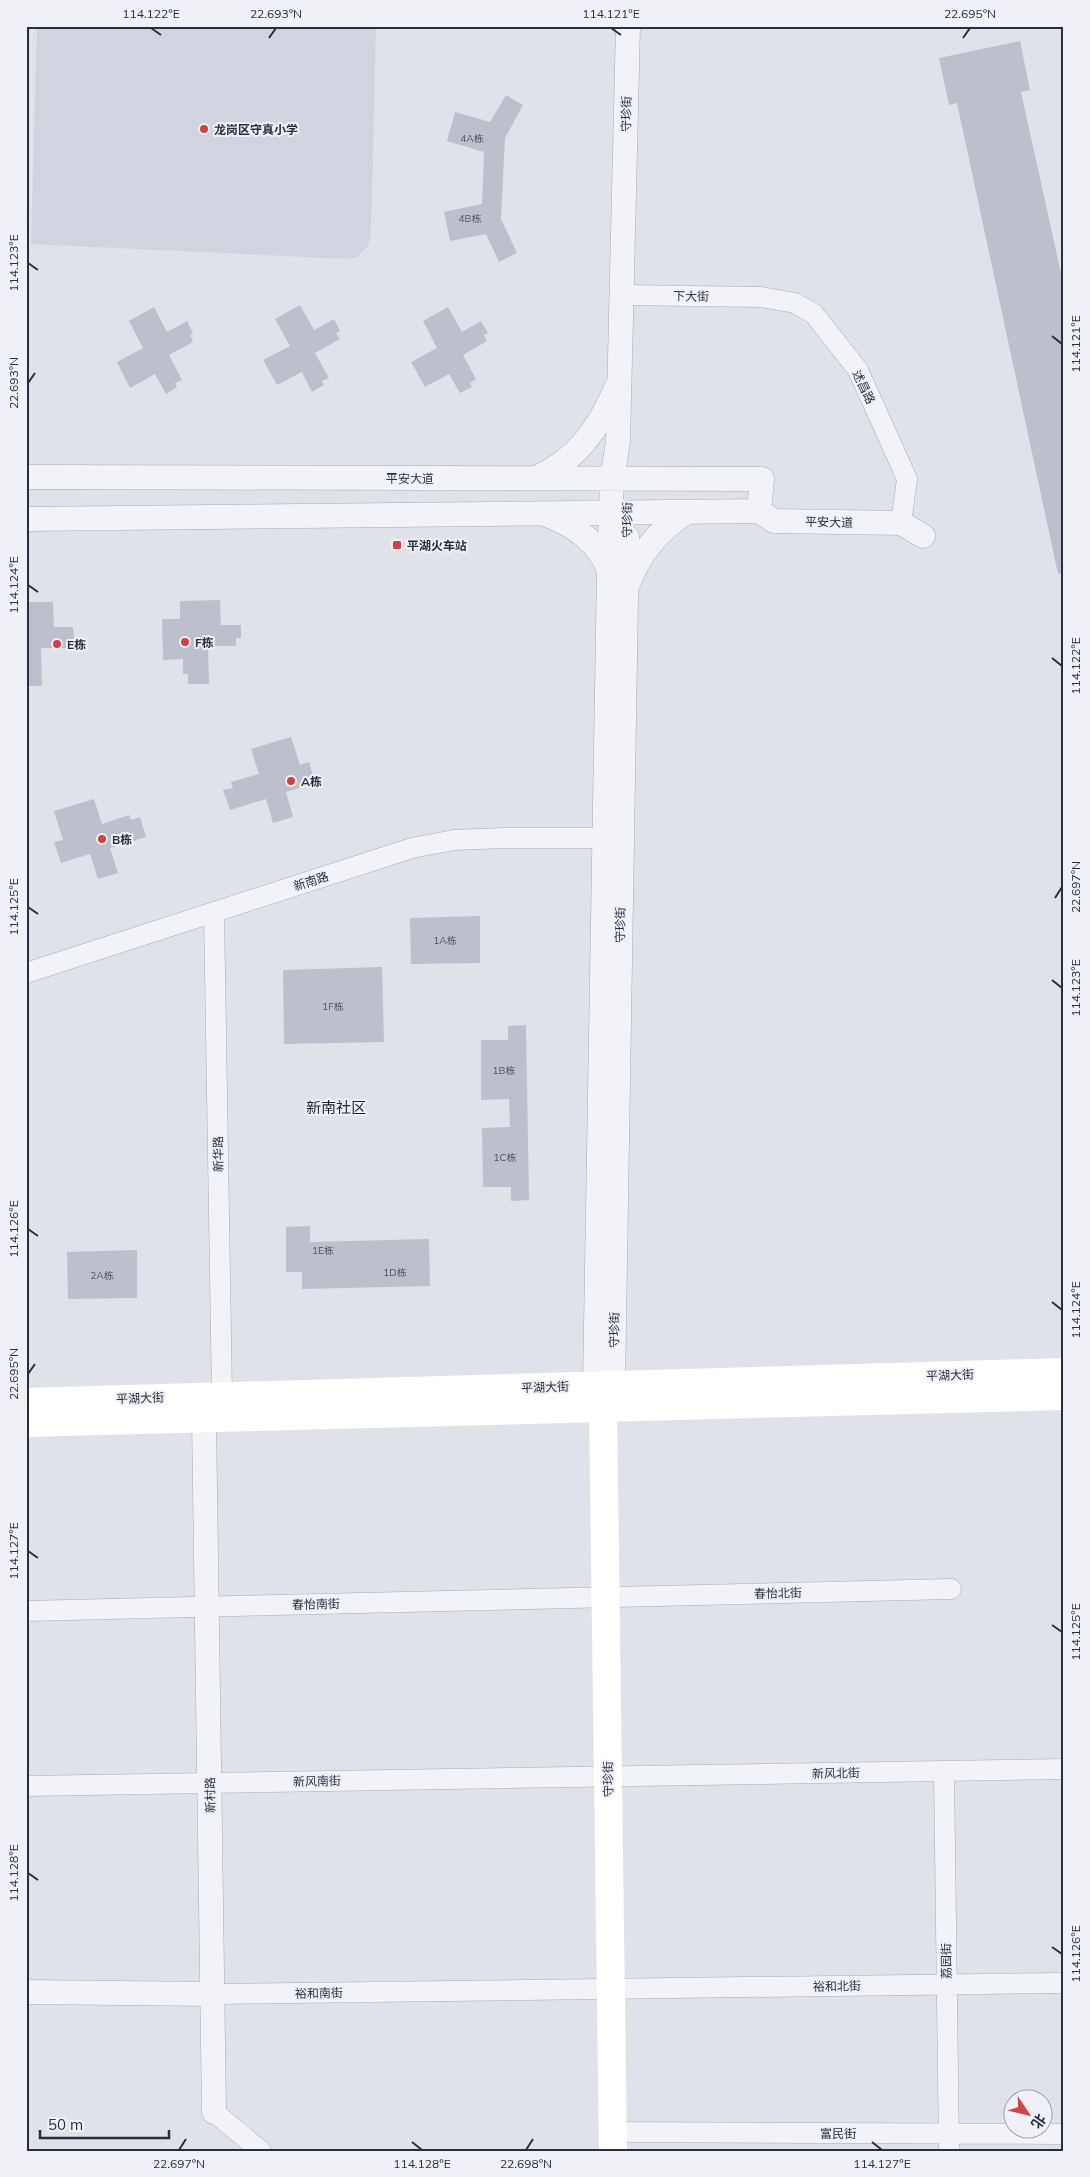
<svg xmlns="http://www.w3.org/2000/svg" width="1090" height="2177" font-family="Mulish,'Noto Sans SC',sans-serif">
	<style>
		.built { fill: #d1d4de }
		.building { fill: #bcc0cc }
		.lines { fill: none; stroke-linecap: round; stroke-linejoin: round }
		.minor-casing { stroke: #a8acb6; stroke-width: 21 }
		.tertiary-casing { stroke: #a8acb6; stroke-width: 25 }
		.minor { stroke: #f2f3f7; stroke-width: 20 }
		.tertiary { stroke: #f2f3f7; stroke-width: 24 }
		.secondary { stroke: #fff; stroke-width: 28 }
		.ticks { fill: none; stroke: #282d40; stroke-width: 2 }
		.poi-dot { fill: #d04244; stroke: #eff1f6; stroke-width: 2 }
		.labels { text-anchor: middle; dominant-baseline: central; stroke-width: 4; stroke-linejoin: round; paint-order: stroke }
		.number-label { font-size: 10px; fill: #4d5263 }
		.street-label { font-size: 12px; fill: #282d40; stroke: #eff1f6 }
		.poi-label { font-size: 12px; font-weight: bold; fill: #282d40; stroke: #eff1f6; text-anchor: start }
		.quarter-label { font-size: 15px; fill: #1a1f31; stroke: #eff1f6 }
		.neatline { fill: none; stroke: #282d40; stroke-width: 2 }
		.ticks-label { font-size: 12px; text-anchor: middle; fill: #282d40 }
	</style>
	<rect width="100%" height="100%" fill="#dfe2e9"/>
	<path class="built" d="M37 26H376L371 232 368 246 357 257 349 259 31 244Z"/>
	<path class="building" d="M1020 41 1030 90 1021 92 1064 287V573L1058 574 957 103 949 105 939 58Z
		M506 95 523 105 505 138 501 219 517 253 499 262 486 234 450 241 444 212 482 204 484 152 447 141 455 112 490 122Z
		M300 305 314 330 334 319 340 331 336 333 340 339 315 353 329 378 322 381 324 385 312 392 302 372 277 385 263 360 290 346 275 319Z
		M154 307 167 332 187 321 193 333 190 335 193 342 169 355 182 380 175 383 177 387 166 394 155 374 130 388 117 362 143 348 129 321Z
		M448 307 462 332 481 321 488 333 484 335 487 341 463 355 476 379 470 383 472 387 460 393 449 374 425 387 411 362 437 348 423 321Z
		M220 600 221 625H241V638H236V646H208L209 684H188V674H183V659L163 660 162 619H180V601Z
		M26 602H53L54 627H73L74 640H69L70 648H41L42 686H26Z
		M291 737 300 765 309 762 315 783 286 792 293 817 273 823 266 799 230 810 223 790 233 788 231 782 259 774 251 749Z
		M94 799 102 824 129 815 131 820 140 817 146 837 110 848 118 873 98 879 90 854 61 863 54 842 63 840 54 811Z
		M480 916V963L411 964 410 918Z
		M382 967 384 1042 284 1044 283 970Z
		M526 1025 529 1200 511 1201V1187H483L482 1128 510 1127 509 1099 481 1100V1040H508V1026Z
		M310 1226V1242L429 1239 430 1286 302 1289V1272H286V1227Z
		M137 1250V1298L68 1299 67 1252Z"/>
	<g class="lines">
		<defs>
			<path id="minor" d="M622 295 761 297 795 303 814 314 858 370 907 479 901 523
				M214 912 222 1396
				M26 973 412 848 454 840 504 838H605
				M26 1611 951 1589
				M944 1771 949 2151
				M26 1786 1064 1769
				M212 1994 1064 1983
				M214 2112 261 2151
				M613 2132 1064 2134"/>
			<path id="tertiary" d="M26 477 762 479 759 511
				M536 478C577 460 599 428 616 388
				M547 515C574 525 600 543 609 571
				M26 519 759 511 774 521 901 523 923 536
				M628 584C639 554 660 529 687 512
				M606 1402 613 1385 627 537
				M601 1403 595 1385 609 573 612 479 618 442 628 26
				M204 1418 214 2112
				M26 1992 212 1994"/>
		</defs>
		<use href="#minor" class="minor-casing"/>
		<use href="#tertiary" class="tertiary-casing"/>
		<use href="#minor" class="minor"/>
		<use href="#tertiary" class="tertiary"/>
		<path class="secondary" d="M26 1402 1064 1372
			M603 1408 613 2151
			M26 1423 1064 1396"/>
	</g>
	<path class="ticks" d="M151 28 161 35M611 28 621 35M269 38 276 28M963 38 970 28M28 263 38 270M1052 336 1062 344M28 383 35 373M28 585 38 592M1052 658 1062 666M1055 898 1062 887M28 907 38 914M1052 980 1062 988M28 1229 38 1236M1052 1302 1062 1310M28 1374 35 1364M28 1551 38 1558M1052 1625 1062 1632M28 1873 38 1880M1052 1947 1062 1954M412 2142 422 2150M872 2142 882 2150M179 2150 186 2139M526 2150 533 2139"/>
	<g class="poi-dot">
		<circle cx="204" cy="129" r="5"/>
		<rect x="392" y="540" width="10" height="10" rx="2.5"/>
		<circle cx="185" cy="642" r="5"/>
		<circle cx="57" cy="644" r="5"/>
		<circle cx="291" cy="781" r="5"/>
		<circle cx="102" cy="839" r="5"/>
	</g>
	<g class="labels">
		<g class="number-label">
			<text x="472" y="138">4A栋</text>
			<text x="470" y="218">4B栋</text>
			<text x="445" y="940">1A栋</text>
			<text x="333" y="1006">1F栋</text>
			<text x="504" y="1070">1B栋</text>
			<text x="505" y="1157">1C栋</text>
			<text x="323" y="1250">1E栋</text>
			<text x="395" y="1272">1D栋</text>
			<text x="102" y="1275">2A栋</text>
		</g>
		<g class="street-label">
			<text transform="translate(626 114) rotate(-89)">守珍街</text>
			<text transform="translate(691 296) rotate(1)">下大街</text>
			<text transform="translate(864 387) rotate(64)">述昌路</text>
			<text x="410" y="478">平安大道</text>
			<text transform="translate(627 520) rotate(-89)">守珍街</text>
			<text transform="translate(829 522) rotate(1)">平安大道</text>
			<text transform="translate(311 881) rotate(-18)">新南路</text>
			<text transform="translate(620 925) rotate(-89)">守珍街</text>
			<text transform="translate(218 1154) rotate(-91)">新华路</text>
			<text transform="translate(614 1330) rotate(-89)">守珍街</text>
			<text transform="translate(950 1375) rotate(-2)">平湖大街</text>
			<text transform="translate(545 1387) rotate(-2)">平湖大街</text>
			<text transform="translate(140 1398) rotate(-2)">平湖大街</text>
			<text transform="translate(778 1593) rotate(-1)">春怡北街</text>
			<text transform="translate(316 1604) rotate(-1)">春怡南街</text>
			<text transform="translate(836 1773) rotate(-1)">新风北街</text>
			<text transform="translate(608 1779) rotate(-91)">守珍街</text>
			<text transform="translate(317 1781) rotate(-1)">新风南街</text>
			<text transform="translate(210 1795) rotate(-91)">新村路</text>
			<text transform="translate(946 1961) rotate(-91)">荔园街</text>
			<text transform="translate(837 1986) rotate(-1)">裕和北街</text>
			<text transform="translate(319 1993) rotate(-1)">裕和南街</text>
			<text x="838" y="2133">富民街</text>
		</g>
		<g class="poi-label">
			<text x="214" y="129">龙岗区守真小学</text>
			<text x="407" y="545">平湖火车站</text>
			<text x="195" y="642">F栋</text>
			<text x="67" y="644">E栋</text>
			<text x="301" y="781">A栋</text>
			<text x="112" y="839">B栋</text>
		</g>
		<g class="quarter-label">
			<text x="336" y="1107">新南社区</text>
		</g>
	</g>
	<rect width="1090" height="2177" fill="none" stroke="#eff1f6" stroke-width="55"/>
	<g transform="translate(1028 2114) rotate(125)"><circle r="24" fill="#eff1f6" stroke="#9fa3ad"/>
	<path d="M0-4L9 19L0 12L-9 19Z" fill="#d04244"/>
	<text y="-8" font-size="14" font-weight="bold" text-anchor="middle" fill="#282d40">北</text>
	</g>
	<path d="M40 2130v8h129v-8" fill="none" stroke="#282d40" stroke-width="2.5"/>
	<text x="48" y="2130" font-size="15" fill="#282d40" stroke="#eff1f6" stroke-width="4" paint-order="stroke">50 m</text>
	<rect x="28" y="28" width="1034" height="2122" class="neatline"/>
	<g class="ticks-label">
		<text x="151" y="18">114.122°E</text>
		<text x="276" y="18">22.693°N</text>
		<text x="611" y="18">114.121°E</text>
		<text x="970" y="18">22.695°N</text>
		<text transform="translate(14 263) rotate(-90)" y="4">114.123°E</text>
		<text transform="translate(1076 344) rotate(-90)" y="4">114.121°E</text>
		<text transform="translate(14 383) rotate(-90)" y="4">22.693°N</text>
		<text transform="translate(14 585) rotate(-90)" y="4">114.124°E</text>
		<text transform="translate(1076 666) rotate(-90)" y="4">114.122°E</text>
		<text transform="translate(1076 887) rotate(-90)" y="4">22.697°N</text>
		<text transform="translate(14 907) rotate(-90)" y="4">114.125°E</text>
		<text transform="translate(1076 988) rotate(-90)" y="4">114.123°E</text>
		<text transform="translate(14 1229) rotate(-90)" y="4">114.126°E</text>
		<text transform="translate(1076 1310) rotate(-90)" y="4">114.124°E</text>
		<text transform="translate(14 1374) rotate(-90)" y="4">22.695°N</text>
		<text transform="translate(14 1551) rotate(-90)" y="4">114.127°E</text>
		<text transform="translate(1076 1632) rotate(-90)" y="4">114.125°E</text>
		<text transform="translate(14 1873) rotate(-90)" y="4">114.128°E</text>
		<text transform="translate(1076 1954) rotate(-90)" y="4">114.126°E</text>
		<text x="179" y="2168">22.697°N</text>
		<text x="422" y="2168">114.128°E</text>
		<text x="526" y="2168">22.698°N</text>
		<text x="882" y="2168">114.127°E</text>
	</g>
</svg>
